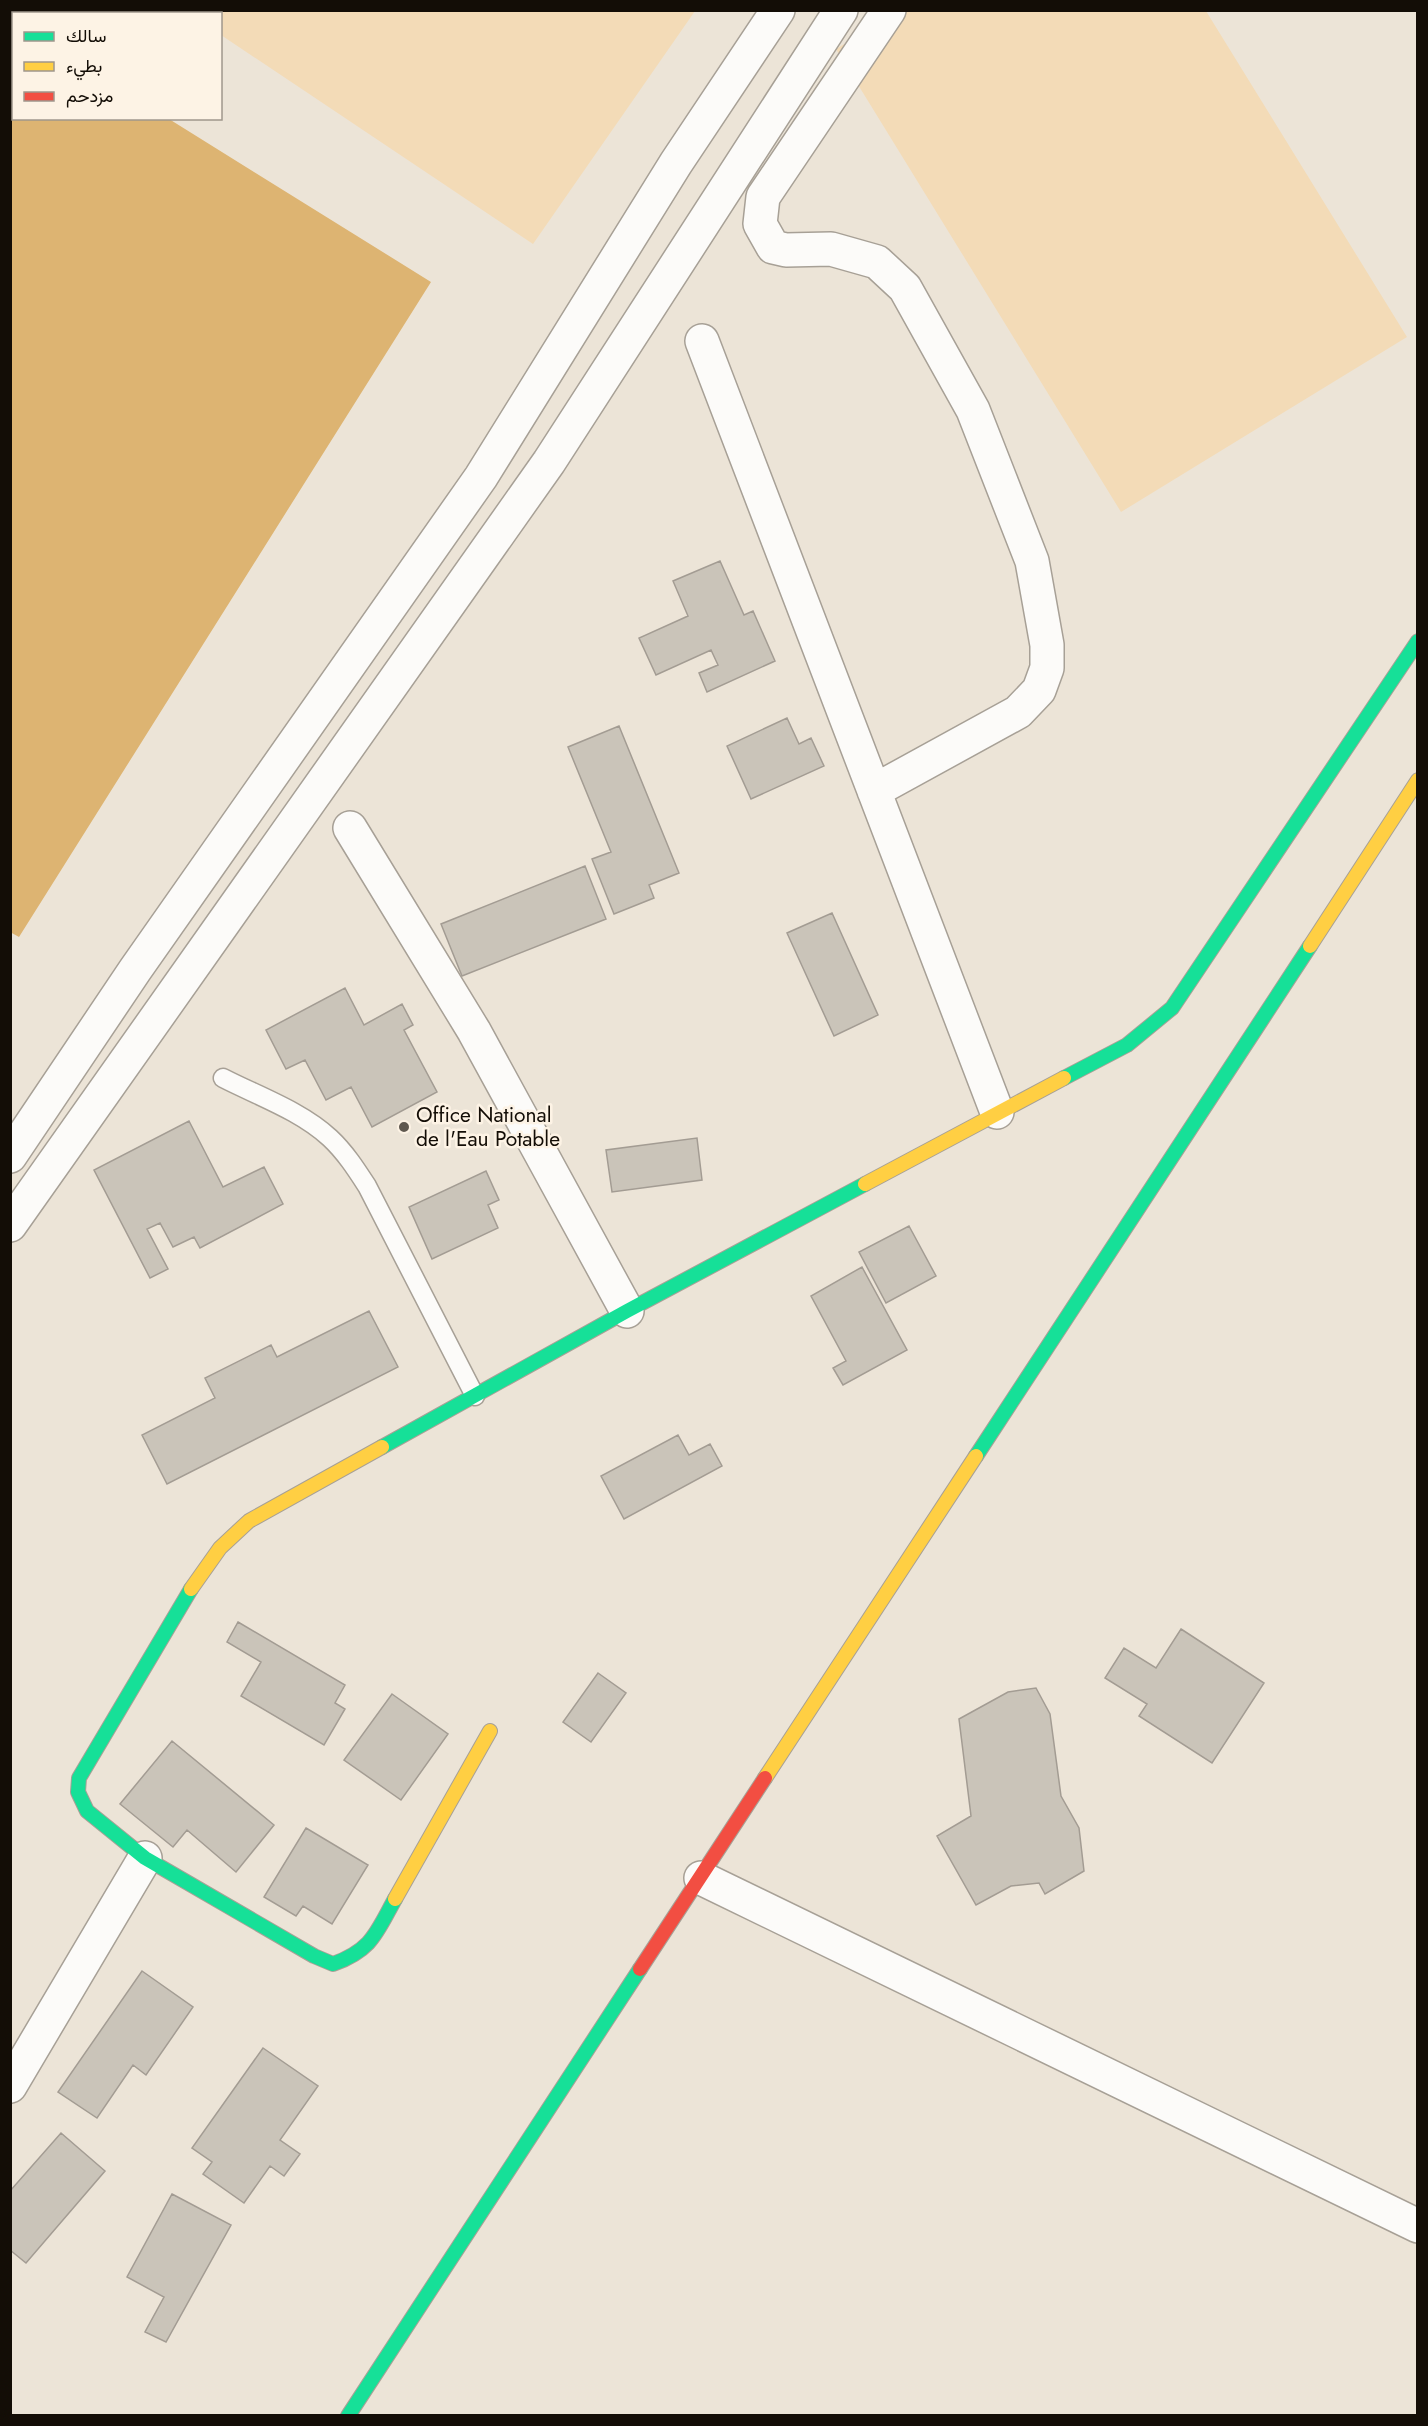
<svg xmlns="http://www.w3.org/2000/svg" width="1428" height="2426" font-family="Jost,Vazirmatn,sans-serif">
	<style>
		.green { fill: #f3dbb7 }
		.water { fill: #ddb472 }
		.building { fill: #cac4b9; stroke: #a39c93; stroke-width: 1.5 }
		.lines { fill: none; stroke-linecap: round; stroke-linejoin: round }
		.lane-casing { stroke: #a7a096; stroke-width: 21 }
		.street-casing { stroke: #a7a096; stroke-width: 36 }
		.fast-casing { stroke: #a7a096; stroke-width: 16 }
		.slow-casing { stroke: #a7a096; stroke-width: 16 }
		.jam-casing { stroke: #a7a096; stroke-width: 16 }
		.lane { stroke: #fcfbf9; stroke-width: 18 }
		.street { stroke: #fcfbf9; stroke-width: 33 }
		.fast { stroke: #16e098; stroke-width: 14 }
		.slow { stroke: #ffcf43; stroke-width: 14 }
		.jam { stroke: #f24e42; stroke-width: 14 }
		.poi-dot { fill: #5f584f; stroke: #fdf3e5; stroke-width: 2 }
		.labels { text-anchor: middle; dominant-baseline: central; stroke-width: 5; stroke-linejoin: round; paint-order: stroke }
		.poi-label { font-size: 21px; fill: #130d06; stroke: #fdf3e5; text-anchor: start }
	</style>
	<rect width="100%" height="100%" fill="#ece4d7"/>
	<path class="green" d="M184 11H695L533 244 221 35 220 14 188 13Z
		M899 11H1206L1407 337 1121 512 836 49Z"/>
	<path class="water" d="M10 20 14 21V118L169 119 431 282 19 937 10 932Z"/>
	<path class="building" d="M720 561 744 615 753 611 775 661 707 692 699 673 718 665 711 650 656 675 639 638 688 616 673 581Z
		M787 718 799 744 811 738 824 766 751 799 727 746Z
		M619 726 679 873 649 885 654 898 614 914 592 859 611 852 568 747Z
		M585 866 606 919 462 976 441 924Z
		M832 913 878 1015 834 1036 787 933Z
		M345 988 364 1025 402 1004 413 1025 404 1030 437 1092 372 1127 351 1087 326 1100 305 1060 286 1069 266 1030Z
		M189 1121 223 1187 264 1167 283 1204 200 1248 194 1237 173 1247 160 1223 147 1229 168 1269 150 1278 94 1170Z
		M697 1138 702 1180 612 1192 606 1150Z
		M486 1171 499 1200 488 1205 498 1228 432 1259 409 1207Z
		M909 1226 936 1276 886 1303 859 1252Z
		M862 1267 907 1350 843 1385 833 1368 846 1361 811 1296Z
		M369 1311 398 1367 167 1484 142 1435 215 1398 205 1378 271 1345 277 1357Z
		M678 1435 689 1455 710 1444 722 1466 624 1519 601 1476Z
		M238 1622 345 1685 335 1703 345 1709 324 1745 241 1696 261 1662 227 1642Z
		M1181 1629 1264 1683 1212 1763 1139 1716 1147 1704 1105 1678 1124 1648 1156 1668Z
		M598 1673 626 1693 591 1742 563 1722Z
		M1036 1688 1050 1714 1061 1796 1079 1828 1084 1871 1045 1894 1039 1883 1011 1886 976 1905 937 1836 971 1816 959 1719 1008 1692Z
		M392 1694 448 1734 401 1800 344 1760Z
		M172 1741 274 1825 236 1872 187 1830 173 1847 120 1804Z
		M306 1828 368 1865 332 1924 303 1906 296 1916 264 1897Z
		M142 1971 193 2007 146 2075 133 2065 97 2118 58 2092Z
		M263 2048 318 2086 280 2140 300 2154 284 2176 270 2166 244 2203 203 2174 212 2162 192 2148Z
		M61 2133 105 2171 26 2263 10 2250V2191Z
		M172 2194 231 2225 166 2342 145 2332 164 2297 127 2277Z"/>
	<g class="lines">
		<defs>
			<path id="lane" d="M223 1078C258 1096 301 1111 330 1138 345 1152 356 1169 367 1186L475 1396"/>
			<path id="street" d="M702 341 997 1112
				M874 791 1018 712 1039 690 1047 668V645L1032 561 973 410 905 288 877 262 831 249 786 250 773 247 760 224 763 197 889 10
				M350 828 474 1031 627 1311
				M10 1156 135 970 481 477 676 163 778 10
				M10 1225 549 462 841 10
				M701 1878 1418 2226
				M10 2086 145 1858"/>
			<path id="fast" d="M1064 1078 1127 1045 1172 1008 1418 641
				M382 1447 627 1311 865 1184
				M976 1456 1310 946
				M191 1589 79 1778 78 1792 87 1811 145 1858 314 1956 333 1964C372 1950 376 1933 395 1899
				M348 2416 640 1969"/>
			<path id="slow" d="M1310 946 1418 780
				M865 1184 1064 1078
				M191 1589 220 1548 249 1521 382 1447
				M765 1778 976 1456
				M395 1899 490 1731"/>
			<path id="jam" d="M640 1969 765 1778"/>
		</defs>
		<use href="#lane" class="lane-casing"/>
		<use href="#street" class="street-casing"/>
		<use href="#fast" class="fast-casing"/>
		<use href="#slow" class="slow-casing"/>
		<use href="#jam" class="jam-casing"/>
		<use href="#lane" class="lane"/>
		<use href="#street" class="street"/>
		<use href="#fast" class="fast"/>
		<use href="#slow" class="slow"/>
		<use href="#jam" class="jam"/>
	</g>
	<circle class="poi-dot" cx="404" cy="1127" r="6"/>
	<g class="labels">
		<g class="poi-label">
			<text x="416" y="1115">Office National<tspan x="416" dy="24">de l'Eau Potable</tspan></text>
		</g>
	</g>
	<rect width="1428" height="2426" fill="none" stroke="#130d06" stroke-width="24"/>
	<rect x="12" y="12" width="210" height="108" fill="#fdf3e5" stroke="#9f978c" stroke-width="1.5"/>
	<rect x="24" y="32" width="30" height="9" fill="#16e098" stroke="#9f978c" stroke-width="1.5"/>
	<text x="66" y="42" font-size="18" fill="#130d06">سالك</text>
	<rect x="24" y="62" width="30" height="9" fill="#ffcf43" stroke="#9f978c" stroke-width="1.5"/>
	<text x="66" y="72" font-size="18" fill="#130d06">بطيء</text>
	<rect x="24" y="92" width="30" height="9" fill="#f24e42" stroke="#9f978c" stroke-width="1.5"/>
	<text x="66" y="102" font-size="18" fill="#130d06">مزدحم</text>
</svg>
